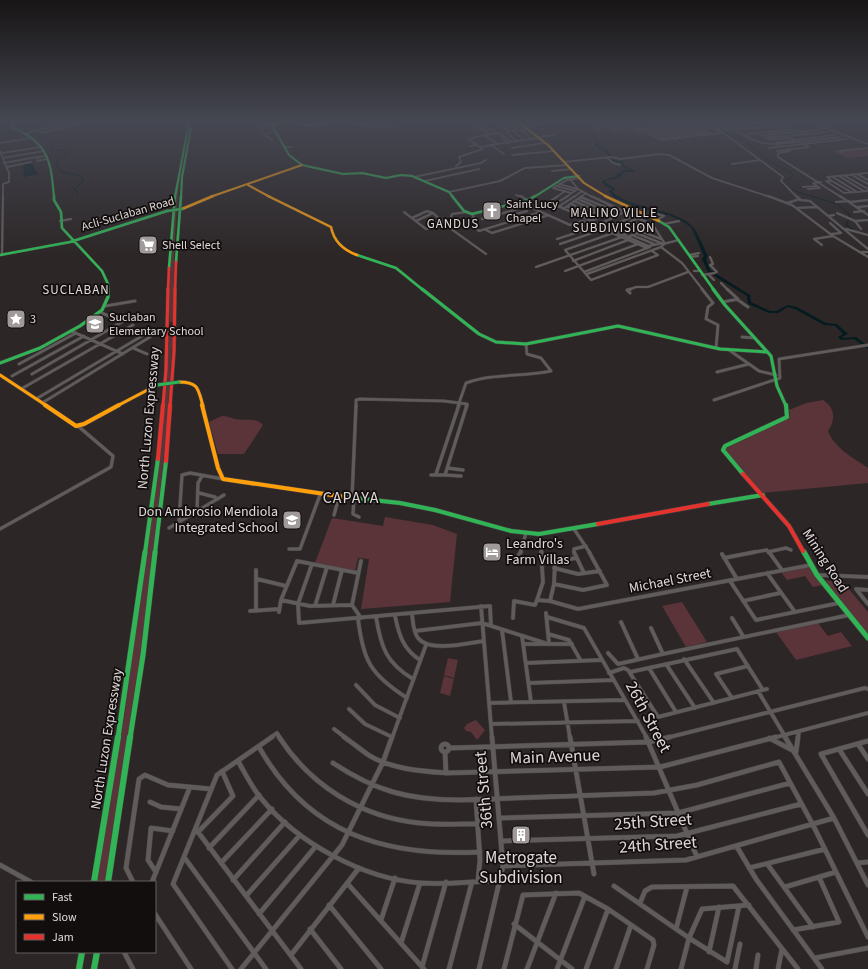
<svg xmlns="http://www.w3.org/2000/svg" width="868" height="969" font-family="'Source Sans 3',sans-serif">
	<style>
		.green { fill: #5a3438 }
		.water { fill: #041b20 }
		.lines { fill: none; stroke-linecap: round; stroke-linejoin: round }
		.stream { stroke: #041b20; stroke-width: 1 }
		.river { fill: #041b20; fill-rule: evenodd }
		.street-far5-casing { stroke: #494444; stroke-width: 2 }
		.street-far4-casing { stroke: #494444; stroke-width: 2.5 }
		.street-far3-casing { stroke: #494444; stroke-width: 3.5 }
		.street-far2-casing { stroke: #494444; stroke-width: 4 }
		.street-far1-casing { stroke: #494444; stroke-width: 4.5 }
		.street-casing { stroke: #494444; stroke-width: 5.5 }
		.fast-far5-casing { stroke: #494444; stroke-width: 2.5 }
		.fast-far4-casing { stroke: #494444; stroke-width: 3 }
		.fast-far3-casing { stroke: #494444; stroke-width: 4 }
		.fast-far2-casing { stroke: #494444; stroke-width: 5 }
		.fast-far1-casing { stroke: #494444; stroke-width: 6 }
		.fast-casing { stroke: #494444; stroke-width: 7 }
		.slow-far3-casing { stroke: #494444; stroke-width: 2.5 }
		.slow-far2-casing { stroke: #494444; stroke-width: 3 }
		.slow-far1-casing { stroke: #494444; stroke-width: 4 }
		.slow-casing { stroke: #494444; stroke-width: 5 }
		.jam-far2-casing { stroke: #494444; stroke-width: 3 }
		.jam-far1-casing { stroke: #494444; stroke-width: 4 }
		.jam-casing { stroke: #494444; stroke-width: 5 }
		.street-far5 { stroke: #615c5c; stroke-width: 1.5 }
		.street-far4 { stroke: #615c5c; stroke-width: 2 }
		.street-far3 { stroke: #615c5c; stroke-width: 2.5 }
		.street-far2 { stroke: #615c5c; stroke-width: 3 }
		.street-far1 { stroke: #615c5c; stroke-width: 3.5 }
		.street { stroke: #615c5c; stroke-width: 4.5 }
		.fast-far5 { stroke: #30b455; stroke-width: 2 }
		.fast-far4 { stroke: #30b455; stroke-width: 2.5 }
		.fast-far3 { stroke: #30b455; stroke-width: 3 }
		.fast-far2 { stroke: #30b455; stroke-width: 4 }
		.fast-far1 { stroke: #30b455; stroke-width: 5 }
		.fast { stroke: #30b455; stroke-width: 6 }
		.slow-far3 { stroke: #ff9f0a; stroke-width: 2 }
		.slow-far2 { stroke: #ff9f0a; stroke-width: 2.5 }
		.slow-far1 { stroke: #ff9f0a; stroke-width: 3 }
		.slow { stroke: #ff9f0a; stroke-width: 4 }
		.jam-far2 { stroke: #e5322d; stroke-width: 2.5 }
		.jam-far1 { stroke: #e5322d; stroke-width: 3 }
		.jam { stroke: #e5322d; stroke-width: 4 }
		.fast-bridge-far1-casing { stroke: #494444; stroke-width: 3; stroke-linecap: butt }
		.fast-bridge-casing { stroke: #494444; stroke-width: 4; stroke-linecap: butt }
		.fast-bridge-far1 { stroke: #30b455; stroke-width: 2.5 }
		.fast-bridge { stroke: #30b455; stroke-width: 3 }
		.labels { text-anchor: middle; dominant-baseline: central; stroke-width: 3.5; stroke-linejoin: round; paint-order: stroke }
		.far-poi-label { font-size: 12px; fill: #e0d8d8; stroke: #130e0e; text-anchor: start }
		.far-street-label { font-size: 12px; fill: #e0d8d8; stroke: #130e0e }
		.far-neighbourhood-label { font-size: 13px; letter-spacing: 1px; fill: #e0d8d8; stroke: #130e0e }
		.far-quarter-label { font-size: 13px; letter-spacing: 1px; fill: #e0d8d8; stroke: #130e0e }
		.street-label { font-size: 14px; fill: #e0d8d8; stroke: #130e0e }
		.poi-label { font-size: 14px; fill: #e0d8d8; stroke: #130e0e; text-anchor: end }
		.quarter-label { font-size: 16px; letter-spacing: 1px; fill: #e0d8d8; stroke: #130e0e }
		.near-street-label { font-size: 17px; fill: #e0d8d8; stroke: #130e0e }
		.near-poi-label { font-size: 17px; fill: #e0d8d8; stroke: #130e0e }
	</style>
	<rect width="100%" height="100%" fill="#2c2626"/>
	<path class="green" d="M189 122H192C173 187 174 254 174 321L170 322C168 310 170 296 170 283 170 225 177 178 189 122Z
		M868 148V156L847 158 833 151Z
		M172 329 173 330 166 436 147 612 105 882H97L125 712 166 388 169 331Z
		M823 400C835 408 836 419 828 431 834 448 854 458 868 468V483L762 493 727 454 725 449 787 419 790 416 789 410 806 403Z
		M222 416C227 416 231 418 235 419 243 421 257 417 263 425L244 454H218L209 422Z
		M385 517 433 525 457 534 450 602 361 609 369 559 358 558 355 571 315 563 332 518 383 526Z
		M811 566 823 585 813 587 805 576 787 580 781 572Z
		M822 580 843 582 868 612V633L866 634Z
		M682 602 707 642 686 647 662 606Z
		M818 623 828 636 841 632 852 646 796 660 776 632Z
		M448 658 458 660 454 678 444 675Z
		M444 676 454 679 450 696 440 693Z
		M476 720 485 730 478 739H476L471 732 466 731 464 728 467 724Z"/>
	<path class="water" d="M31 162 38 174 24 177 23 164Z"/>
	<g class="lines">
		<path class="stream" d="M701 122 709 126
			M283 123 289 127 303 125
			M306 124 323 123
			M717 130 738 136 772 163 792 173V177L781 184 787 188
			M26 134C38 134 50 137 53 150L68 151 66 156 58 160 56 164 61 172 82 176 83 182 74 189 78 194
			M791 190 837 204 850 215 849 218
			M849 219 846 225 854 230"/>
		<path class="river" d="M1 122H3V129L9 132 25 134 24 135 8 134 1 129Z
			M568 122H571L590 129 599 144 598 145 607 150 615 160 624 162 623 165 635 171 634 172H625L618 178 605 181 607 184 615 188V190L612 191C616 196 621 198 627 201 646 209 678 211 692 226 697 230 704 249 708 256L706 259 710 270 750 295 751 302 770 311H776L788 305 797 307 826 323 837 324 848 334 842 337 843 338 856 337 868 346V349L854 339 841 340 838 337 843 334 835 326 824 325 795 309 788 307 778 313H769L748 304 747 296 708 272 702 259 704 256 691 227 683 222 671 216 634 206 613 197 609 191 612 189 605 186 602 181 616 176 623 170H630L621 166 622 163 613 162 605 152 595 146V144H597L588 129Z"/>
		<defs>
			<path id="street-far5" d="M44 122 55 126
				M53 122 57 123
				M259 122 263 133 272 140
				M380 122 395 123
				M470 122 490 134
				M493 122 509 131
				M609 122 615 129 629 127 624 122
				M615 122 620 128
				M620 122 624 128
				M630 122 636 127 640 126
				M656 122 660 124 680 122
				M697 122 725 134 783 177 781 181 797 197
				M712 122 722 131
				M716 122 726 130 788 126 789 122
				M795 122 799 124
				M809 122 868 144
				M707 123 720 130
				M813 123 828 122
				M69 124 76 122
				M482 124 497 133
				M508 124 518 130
				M687 124 706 135
				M692 124 711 134
				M367 125 392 127 395 122
				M499 125 519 123
				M677 125 696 136
				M682 125 701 135
				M720 125 758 122
				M261 126 271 124
				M524 126 561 122
				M667 126 686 137
				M672 126 691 137
				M818 126 826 125
				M657 127 676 139
				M662 127 681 138
				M723 127 746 126
				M647 128 666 140
				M652 128 671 139
				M642 129 661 140
				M40 130 42 133 85 122
				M521 130 532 139
				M629 130 698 122
				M795 130 799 132 785 133 780 131Z
				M513 131 524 140
				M600 131 594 125H602L616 131 615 129
				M737 131C763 147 769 145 799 142
				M506 132 517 141 540 138
				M506 132 528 129
				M636 132 641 131
				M799 132 818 130
				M268 133 275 132
				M500 133 512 142 498 144 484 135Z
				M24 134 70 122
				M748 134 777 131
				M504 136H501L508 143
				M760 136 782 133
				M789 136 825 132
				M539 137 554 135
				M765 138 772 137
				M468 139 480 147 497 144
				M468 139 484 135
				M777 139 772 137 785 136 800 142 840 137
				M660 140 720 133
				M768 140 789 138
				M512 142 517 141
				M0 143 32 138
				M491 145 504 154
				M778 145 776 143 834 135
				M470 146 476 145
				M284 147H292
				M512 148 545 143
				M769 148 847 139
				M788 149 790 151 778 153V157L841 197
				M0 151 9 173V182L3 184V197
				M777 151 809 147 805 145
				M2 153 41 147
				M842 153 839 151 868 148
				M512 155 554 151
				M606 157 613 163 620 165
				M3 158 44 151
				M38 159 37 157 46 156
				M37 161 47 159
				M564 162 611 157 620 159 659 154 669 155 712 178 770 197
				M4 163 37 157
				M732 164 760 160
				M456 166 461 162 459 157 483 149 480 147
				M7 167 31 162
				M552 171 572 169
				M868 173 827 177 832 181H826L844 193 868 191
				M857 174 868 180
				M852 175 868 184
				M839 176 864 191
				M845 176 868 189
				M414 177 481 163 486 160
				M833 177 857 192
				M570 179 578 189 592 197
				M425 181 479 169
				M832 181 851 192
				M559 184 577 189
				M556 186 575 191
				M803 187 817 186
				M553 188 567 180 580 178
				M553 188 571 193
				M808 189 820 188 813 183 821 182
				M449 192 500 181 525 168 568 165
				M516 195 522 197
				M557 197 565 191
				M566 197 578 189
				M574 197 582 191
				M581 197 586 193"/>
			<path id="street-far4" d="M521 196 527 200
				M558 196 549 202 648 246 664 243
				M591 196 653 225 665 244
				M768 196 792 205 833 236 868 257
				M840 196 868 215
				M581 197 605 207
				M578 199 601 209
				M800 200 810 201 868 249
				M574 201 597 211
				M505 202 509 204
				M836 202 849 201
				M851 202 868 200
				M787 203 800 199 796 196
				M520 204 523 203
				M571 204 600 216
				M553 205 568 196
				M567 206 587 215
				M558 207 575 196
				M858 207 868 206
				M796 208 817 207
				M563 209 582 196
				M630 209 596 226 647 248
				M404 212 426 229 449 222
				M466 212 452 214 449 222 452 224 447 226 486 254
				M854 212 864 211
				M837 213 855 221
				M472 214 477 224 473 226 479 231 541 212
				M657 214 664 216 657 220
				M509 216 527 211
				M828 216 834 215
				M582 217 609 206
				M412 218 427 211 433 213
				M482 219 528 206 570 225 583 221 596 226
				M60 221 71 219
				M416 221 433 213 444 223
				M591 221 616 209
				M830 223 841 233 831 234
				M664 224 679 221
				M608 228 633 216
				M484 229 492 233 549 215
				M846 229 868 235
				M861 229 855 221 868 220
				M613 230 638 218
				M640 231 661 239
				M613 233 565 250 591 280 658 255 652 251
				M618 233 643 221
				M636 233 661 243
				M623 235 648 223
				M632 235 654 244
				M628 237 653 225
				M557 239 597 226
				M560 244 604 229
				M663 244 679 240
				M664 244 661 247 682 263 703 290
				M822 245 814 239 833 236
				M862 252H868
				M2 255 3 196
				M689 255 699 253
				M690 257 698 256
				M710 257 713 264 710 265 717 272
				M573 261 628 240
				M536 267 622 237
				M565 271 638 244
				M694 271H699
				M584 272 650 247
				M587 274 661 247
				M708 274 714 280
				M702 275 715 273
				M721 283 728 290
				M628 290 636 287H648L688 272"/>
			<path id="street-far3" d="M702 289 713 303 708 307 706 319 718 325 716 348
				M630 293 627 290 631 289
				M738 300 748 307
				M723 302 738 299 727 289
				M105 306 135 301
				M100 312 113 318
				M71 331 123 354
				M742 337 755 338
				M133 348 147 354
				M729 350 759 371 776 375
				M19 364 76 333
				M717 372 749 364
				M32 374 127 319
				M12 376 84 336
				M21 389 133 325
				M36 399 142 336
				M714 400 780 378 779 359 868 345
				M42 403 150 337
				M356 406V400L360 399 444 401 467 404 466 406
				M458 406 466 383C493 373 523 377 551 371L541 358 527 354 526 344"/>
			<path id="street-far2" d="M447 468 463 470
				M436 474 459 405
				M431 475H445
				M461 476 445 475 467 405
				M199 493 215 497 216 499
				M352 498 356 405
				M354 498 353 514 359 517
				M197 511 198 483 202 476
				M334 515 339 497
				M179 521 182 475 190 473 223 479
				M169 528 224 495
				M0 529 111 467 113 456 78 426
				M574 529 590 553
				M539 534 542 553
				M289 549H300L320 495
				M768 552 786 548 791 550
				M520 553 526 533
				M574 553V549L586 546
				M749 553 767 550 769 553"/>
			<path id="street-far1" d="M541 552 543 582 537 600 550 601 578 609 811 565
				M574 552 584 573
				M769 552 782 570
				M722 554 737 579
				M724 558 755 552
				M516 559 521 552
				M361 561 352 605 361 618
				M312 564 298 604 299 623 490 606 491 626
				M554 568 578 574 600 571
				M256 570V611
				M767 573 795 612
				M817 575 868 577
				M257 579 286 586
				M730 581 756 620 839 603
				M554 584 583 590 607 585 589 552
				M868 590 856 589 868 604
				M281 600 310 606 352 605
				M550 601 554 584 555 562 576 558
				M743 601 780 593
				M333 605 342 570
				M315 606 327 567
				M481 606 492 738
				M250 611 279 609
				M279 612 281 600 297 561 358 573
				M546 613 549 643
				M412 614C413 621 413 632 418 638 430 653 468 643 484 641
				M395 616C399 635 403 649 420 660
				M376 617C381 647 386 663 413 679
				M547 617 584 628 647 738
				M513 618 514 601 535 605 537 600
				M732 618 743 636
				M358 619C364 662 370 674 407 698
				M621 622 638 659
				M651 628 663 654 849 615
				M502 630 511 702
				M415 631 482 623 545 643
				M548 634 569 640 581 661
				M522 636 531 702
				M523 644H572
				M608 653 618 664 663 654
				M684 659 714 703
				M526 663 601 660
				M666 664 695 708
				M649 668 676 712
				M630 672 737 649 763 690
				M609 673 624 668 628 670 658 717 767 689
				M529 683 613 680
				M356 685 375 705 400 718
				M758 691 786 738
				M732 698 716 674 748 666
				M564 702 570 738
				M490 703 625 700
				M349 709 365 724 392 737
				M491 724 638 721
				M334 729 346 738
				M270 738 277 733 280 738
				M392 738 426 645
				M666 738 865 688 868 689
				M773 738 868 713
				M798 738 799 732"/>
			<path id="street" d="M279 737C311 786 361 817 419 823 438 825 458 824 477 824
				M344 737C353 743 361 750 370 756 392 769 421 771 446 773L660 767 776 737
				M570 737 594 874
				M646 737 697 857
				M785 737 834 818 868 885
				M769 738 796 752 798 737
				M868 741 821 754 868 835
				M441 748a4 4 0 1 1 8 0a4 4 0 1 1-8 0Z
				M858 744 868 759
				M259 747C308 834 385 857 480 852
				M449 748 649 742 670 737
				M839 749 868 794
				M445 752 446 773
				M238 761C245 773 251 786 260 797 296 842 363 879 421 883 447 885 474 881 500 881
				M333 763C375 791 409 800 459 800L654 793 697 785 779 762 813 825 868 937
				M476 799 480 860 478 880
				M150 802 161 807 181 809
				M500 818 678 813 790 783
				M194 832H198L301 969
				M198 832 233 796 222 771
				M502 841 677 836 801 804
				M737 847 756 879 822 969
				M209 848 259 795
				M184 857 266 969
				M221 863 272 809
				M857 863 868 862
				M0 865 31 882
				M768 865 813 927
				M503 866 686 860 834 818
				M749 868 825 849
				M156 872 148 860 151 828 173 831
				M233 880 285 822
				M133 882 126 868 139 779 145 775 168 785 190 787
				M152 882 190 787 211 789
				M347 883 424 969
				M614 886 689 938 702 909 749 905
				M785 887 836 872
				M246 896 300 835
				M640 903 645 891 652 887 733 886 798 969
				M329 905 381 969
				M155 914 191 969
				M259 914 316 846
				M381 920 395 878
				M514 924 572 969
				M310 929 341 969
				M676 929 687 887
				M793 930 839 922 819 877
				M401 943 420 883
				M124 952 133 969
				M709 952 719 907
				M291 955 359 868
				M815 958 868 948
				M422 967 446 882
				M232 969 173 884 217 775 272 737
				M241 969 342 845 383 762 392 737
				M449 969 472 882
				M479 969 503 866 492 737
				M504 969 523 895 579 893 608 909 653 940 654 945 647 969
				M527 969 556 893
				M557 969 585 896
				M586 969 608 909
				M616 969 631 925
				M681 969 689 938 727 962 739 906
				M735 969 740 944
				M756 969 758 955
				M778 969 782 949"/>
			<path id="fast-far5" d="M12 122 13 127C21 132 31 136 37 143 52 157 52 178 54 197
				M270 122 289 155 302 165 343 174 362 173 386 178 401 175 412 176 449 192 453 197
				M292 122 308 125 342 122
				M349 122 367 125 370 122
				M175 197 189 122
				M181 197 182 177 191 128
				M534 197 564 178 579 176"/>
			<path id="fast-far4" d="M54 196V200L61 212 62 228 102 271 108 284V290
				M452 196 464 211 472 214 528 200 535 196
				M659 221 669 227 714 290
				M0 255 70 242 167 211
				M357 255 396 268 423 290
				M176 262 181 196
				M169 268 175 196"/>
			<path id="fast-far3" d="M422 289 479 334 496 342 526 344 618 326 720 349 767 352
				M713 289 725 305 771 356 777 386 786 406
				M0 363 40 348 80 326 102 310 108 297V289"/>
			<path id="fast-far2" d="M743 474 723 450 725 446 787 417 786 405
				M345 497 400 503 435 510 511 531 539 534 598 524
				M708 504 763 495
				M803 551 804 553
				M145 553 158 459
				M155 553 166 461"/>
			<path id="fast-far1" d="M804 552 817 575 868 638
				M118 738 145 552
				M130 738 143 655 155 552"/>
			<path id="fast" d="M94 882 118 737
				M108 882 130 737
				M79 969 82 952
				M94 969 97 952"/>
			<path id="slow-far3" d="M518 122 548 145 584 183 607 197
				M271 124 289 122
				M248 185 270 197
				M210 197 302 165"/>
			<path id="slow-far2" d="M268 196 331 227C334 242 343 250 357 255
				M605 196 659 221
				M182 209 213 196"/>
			<path id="slow-far1" d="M0 375 47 406
				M179 382C199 382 198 389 203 406
				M117 406 157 385"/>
			<path id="slow" d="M45 405 76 426 84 424 119 405
				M202 405 218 468 223 479 345 497"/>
			<path id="jam-far2" d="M168 290 169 268
				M175 290 176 262"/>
			<path id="jam-far1" d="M163 406 166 370 168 289
				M170 406 174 351 175 289"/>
			<path id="jam" d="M158 459 163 405
				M166 461 170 405
				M743 474 789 526 803 551
				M598 524 708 504"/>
		</defs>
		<use href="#street-far5" class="street-far5-casing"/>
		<use href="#street-far4" class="street-far4-casing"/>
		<use href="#street-far3" class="street-far3-casing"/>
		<use href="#street-far2" class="street-far2-casing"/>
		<use href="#street-far1" class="street-far1-casing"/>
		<use href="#street" class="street-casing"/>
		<use href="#fast-far5" class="fast-far5-casing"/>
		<use href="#fast-far4" class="fast-far4-casing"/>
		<use href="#fast-far3" class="fast-far3-casing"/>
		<use href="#fast-far2" class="fast-far2-casing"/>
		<use href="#fast-far1" class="fast-far1-casing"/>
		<use href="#fast" class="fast-casing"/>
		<use href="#slow-far3" class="slow-far3-casing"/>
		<use href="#slow-far2" class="slow-far2-casing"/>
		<use href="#slow-far1" class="slow-far1-casing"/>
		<use href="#slow" class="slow-casing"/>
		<use href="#jam-far2" class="jam-far2-casing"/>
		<use href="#jam-far1" class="jam-far1-casing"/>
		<use href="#jam" class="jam-casing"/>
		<use href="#street-far5" class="street-far5"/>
		<use href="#street-far4" class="street-far4"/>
		<use href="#street-far3" class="street-far3"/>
		<use href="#street-far2" class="street-far2"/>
		<use href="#street-far1" class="street-far1"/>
		<use href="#street" class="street"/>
		<use href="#fast-far5" class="fast-far5"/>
		<use href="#fast-far4" class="fast-far4"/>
		<use href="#fast-far3" class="fast-far3"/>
		<use href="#fast-far2" class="fast-far2"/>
		<use href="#fast-far1" class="fast-far1"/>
		<use href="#fast" class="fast"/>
		<use href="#slow-far3" class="slow-far3"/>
		<use href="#slow-far2" class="slow-far2"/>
		<use href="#slow-far1" class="slow-far1"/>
		<use href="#slow" class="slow"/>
		<use href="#jam-far2" class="jam-far2"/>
		<use href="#jam-far1" class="jam-far1"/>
		<use href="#jam" class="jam"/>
		<defs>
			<path id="fast-bridge-far1" d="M167 211 182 209"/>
			<path id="fast-bridge" d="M157 385 179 382"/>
		</defs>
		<use href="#fast-bridge-far1" class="fast-bridge-far1-casing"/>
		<use href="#fast-bridge" class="fast-bridge-casing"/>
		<use href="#fast-bridge-far1" class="fast-bridge-far1"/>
		<use href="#fast-bridge" class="fast-bridge"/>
	</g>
	<linearGradient id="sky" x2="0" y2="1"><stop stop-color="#181515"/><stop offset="0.47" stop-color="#454752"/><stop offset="1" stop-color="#454752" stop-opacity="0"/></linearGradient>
	<rect width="868" height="258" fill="url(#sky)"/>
	<defs>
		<symbol id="church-square" viewBox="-11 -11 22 22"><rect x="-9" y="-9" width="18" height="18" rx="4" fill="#a19a9a" stroke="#130e0e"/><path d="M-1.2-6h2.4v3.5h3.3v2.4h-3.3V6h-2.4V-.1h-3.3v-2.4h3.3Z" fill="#fff"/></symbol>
		<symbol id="supermarket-square" viewBox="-11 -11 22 22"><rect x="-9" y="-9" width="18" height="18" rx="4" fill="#a19a9a" stroke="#130e0e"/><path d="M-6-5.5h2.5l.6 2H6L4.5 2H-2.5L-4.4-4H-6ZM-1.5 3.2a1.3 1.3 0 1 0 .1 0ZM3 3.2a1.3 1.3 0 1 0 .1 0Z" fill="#fff"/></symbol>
		<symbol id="sight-square" viewBox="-11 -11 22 22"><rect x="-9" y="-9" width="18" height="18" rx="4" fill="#a19a9a" stroke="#130e0e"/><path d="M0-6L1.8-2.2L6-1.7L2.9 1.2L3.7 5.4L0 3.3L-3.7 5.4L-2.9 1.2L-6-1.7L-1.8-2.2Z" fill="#fff"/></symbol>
		<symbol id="school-square" viewBox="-11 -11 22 22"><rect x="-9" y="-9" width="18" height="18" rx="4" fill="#a19a9a" stroke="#130e0e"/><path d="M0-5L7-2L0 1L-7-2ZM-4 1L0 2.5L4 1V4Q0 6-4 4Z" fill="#fff"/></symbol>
		<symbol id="hotel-square" viewBox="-11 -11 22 22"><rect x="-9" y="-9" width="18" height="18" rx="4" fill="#a19a9a" stroke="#130e0e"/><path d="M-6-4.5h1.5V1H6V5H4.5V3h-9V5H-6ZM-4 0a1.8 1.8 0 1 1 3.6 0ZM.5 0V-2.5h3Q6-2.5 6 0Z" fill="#fff"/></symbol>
		<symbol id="building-square" viewBox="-11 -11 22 22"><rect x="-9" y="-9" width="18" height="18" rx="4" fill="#a19a9a" stroke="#130e0e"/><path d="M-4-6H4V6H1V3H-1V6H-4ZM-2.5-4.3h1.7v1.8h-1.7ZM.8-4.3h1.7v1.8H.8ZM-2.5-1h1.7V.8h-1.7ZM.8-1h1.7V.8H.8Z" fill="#fff"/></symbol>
	</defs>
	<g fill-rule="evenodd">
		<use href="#church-square" x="481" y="200" width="22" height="22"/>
		<use href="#supermarket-square" x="137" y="234" width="22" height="22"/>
		<use href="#sight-square" x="5" y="308" width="22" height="22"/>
		<use href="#school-square" x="84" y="313" width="22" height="22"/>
		<use href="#school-square" x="281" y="509" width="22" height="22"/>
		<use href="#hotel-square" x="481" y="541" width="22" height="22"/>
		<use href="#building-square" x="510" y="824" width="22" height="22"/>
	</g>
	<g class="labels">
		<g class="far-poi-label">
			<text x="506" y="204">Saint Lucy<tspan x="506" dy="14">Chapel</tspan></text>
			<text x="162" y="245">Shell Select</text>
			<text x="109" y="317">Suclaban<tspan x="109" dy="14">Elementary School</tspan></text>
			<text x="30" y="319">3</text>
		</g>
		<g class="far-street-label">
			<text transform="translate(128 214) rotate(-16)">Acli-Suclaban Road</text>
		</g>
		<g class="far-neighbourhood-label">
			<text x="614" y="213">MALINO VILLE<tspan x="614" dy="15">SUBDIVISION</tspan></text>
		</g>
		<g class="far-quarter-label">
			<text x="453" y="224">GANDUS</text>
			<text x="76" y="290">SUCLABAN</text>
		</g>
		<g class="street-label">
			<text transform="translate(149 418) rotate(-85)">North Luzon Expressway</text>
			<text transform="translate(825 561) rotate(57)">Mining Road</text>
			<text transform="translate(670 581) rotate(-11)">Michael Street</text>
			<text transform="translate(107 739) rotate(-81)">North Luzon Expressway</text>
		</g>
		<g class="poi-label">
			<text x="278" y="512">Don Ambrosio Mendiola<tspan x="278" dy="16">Integrated School</tspan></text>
			<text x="506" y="544" text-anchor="start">Leandro's<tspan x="506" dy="16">Farm Villas</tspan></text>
		</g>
		<g class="quarter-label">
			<text x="351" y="498">CAPAYA</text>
		</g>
		<g class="near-street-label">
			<text transform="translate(648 717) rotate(62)">26th Street</text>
			<text transform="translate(555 757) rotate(-2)">Main Avenue</text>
			<text transform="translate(484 790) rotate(-95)">36th Street</text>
			<text transform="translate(653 822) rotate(-4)">25th Street</text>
			<text transform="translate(658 845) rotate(-4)">24th Street</text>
		</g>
		<g class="near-poi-label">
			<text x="521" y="858">Metrogate<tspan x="521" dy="20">Subdivision</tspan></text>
		</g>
	</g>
	<rect x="16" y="881" width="140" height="72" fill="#130e0e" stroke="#655f5f"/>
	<rect x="24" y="894" width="20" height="6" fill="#30b455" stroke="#655f5f"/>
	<text x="52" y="901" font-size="12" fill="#e0d8d8">Fast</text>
	<rect x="24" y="914" width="20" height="6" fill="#ff9f0a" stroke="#655f5f"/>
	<text x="52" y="921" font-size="12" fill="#e0d8d8">Slow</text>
	<rect x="24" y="934" width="20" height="6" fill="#e5322d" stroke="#655f5f"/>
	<text x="52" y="941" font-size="12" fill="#e0d8d8">Jam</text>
</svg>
